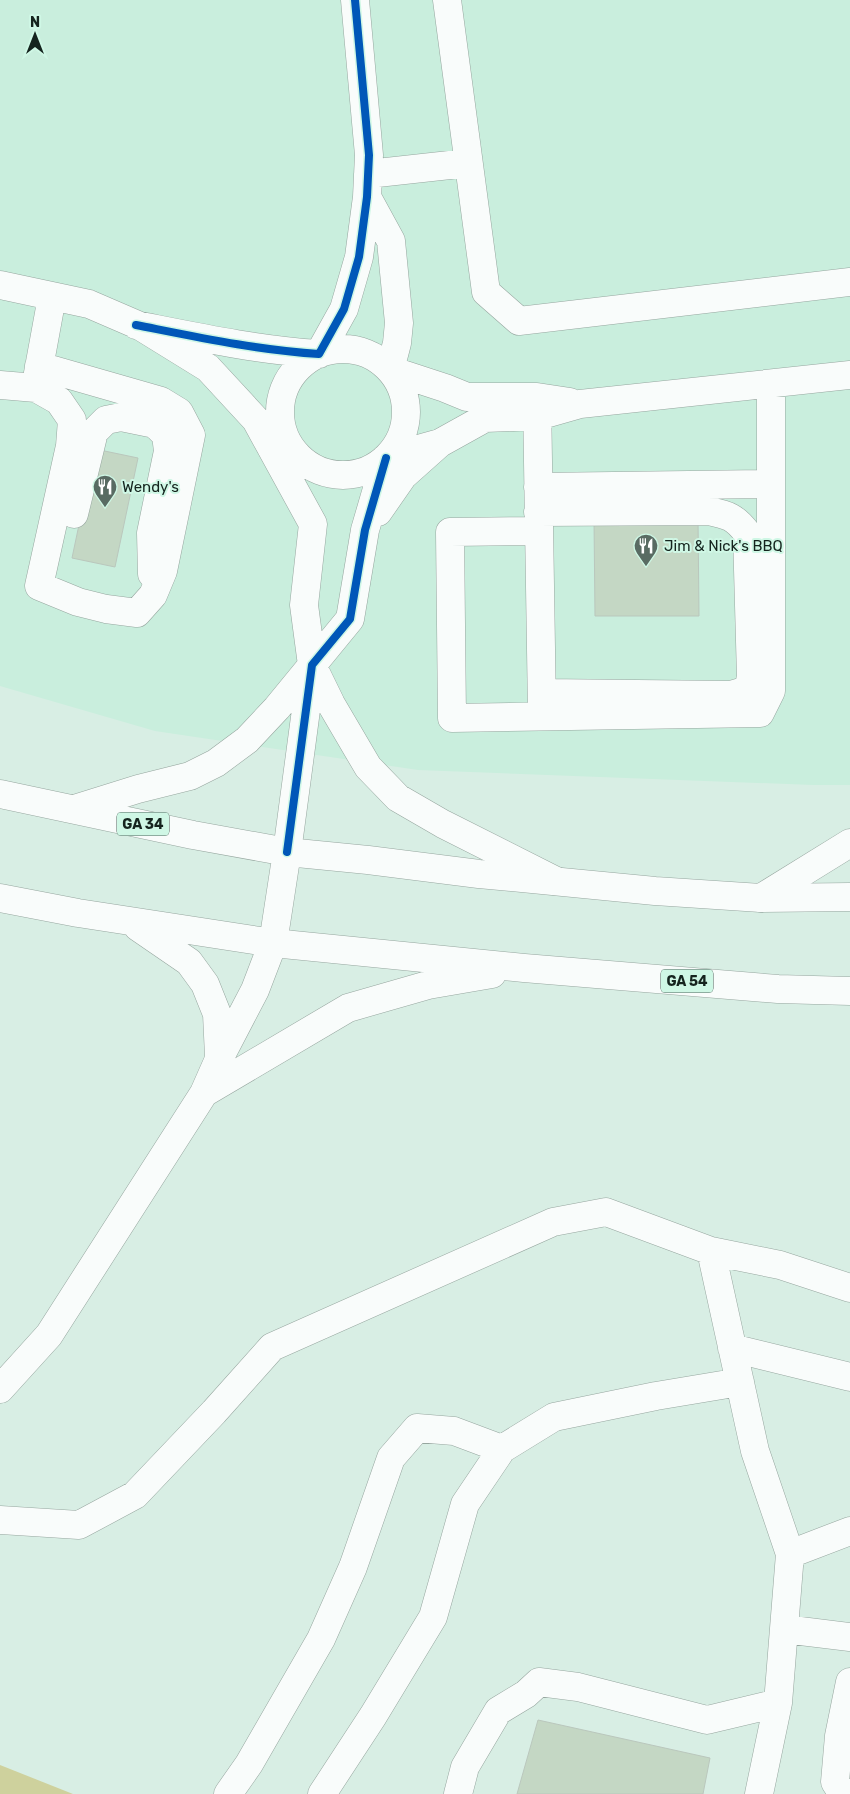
<svg xmlns="http://www.w3.org/2000/svg" width="850" height="1794" font-family="Rubik,sans-serif">
	<style>
		.built { fill: #c9eedd }
		.forest { fill: #ced19d }
		.building { fill: #c4d7c4; stroke: #bac7bd }
		.lines { fill: none; stroke-linecap: round; stroke-linejoin: round }
		.minor-casing { stroke: #96a69f; stroke-width: 29 }
		.major-casing { stroke: #96a69f; stroke-width: 29 }
		.minor { stroke: #f9fcfb; stroke-width: 28 }
		.major { stroke: #f9fcfb; stroke-width: 28 }
		.cycleway-casing { stroke: #cff7e5; stroke-width: 11 }
		.cycleway { stroke: #0057b8; stroke-width: 8 }
		.labels { text-anchor: middle; dominant-baseline: central; stroke-width: 4; stroke-linejoin: round; paint-order: stroke }
		.shield { fill: #cff7e5; stroke: #4d635a; stroke-width: 1 }
		.shield-label { font-size: 14px; font-weight: bold; fill: #15241e }
		.poi-label { font-size: 15px; fill: #15241e; stroke: #cff7e5; text-anchor: start }
	</style>
	<rect width="100%" height="100%" fill="#d8eee4"/>
	<path class="built" d="M0 0H850V785H813L418 770 155 731 0 686Z"/>
	<path class="forest" d="M0 1765 73 1794H0Z"/>
	<path class="building" d="M95 449 138 458 115 567 72 558Z
		M698 518 699 616H595L594 519Z
		M538 1720 710 1758 703 1794H517Z"/>
	<g class="lines">
		<defs>
			<path id="minor" d="M447 0 486 292 519 321 850 282
				M368 174 468 163
				M367 197 391 241 399 323 397 343 390 370 445 388 467 397H537L570 402
				M0 285 89 304 140 326 208 368 256 420 271 431
				M136 325C197 337 257 350 319 354L344 309 359 257 367 197 369 155 355 0
				M280 412a63 63 0 1 1 126 0a63 63 0 1 1-126 0Z
				M36 384 52 297
				M0 385 36 388 59 401 72 420 70 446 39 586 78 602 106 609 137 613 153 595 163 571 191 435 179 412 161 401 39 366
				M537 399 542 711
				M256 420 313 524 304 605 312 665 331 704 368 767 398 798 443 824 556 881
				M538 487 771 484
				M378 512 403 476 440 443 485 418 538 416 580 404 850 375
				M538 512 709 511C728 515 735 517 747 533L751 677 748 690 731 695 542 693
				M74 514 94 432 106 420 121 417 155 424 166 435 168 451 151 533 152 574
				M539 531 450 532 452 718 760 713 771 691V384
				M74 809 138 789 190 776 216 763 247 740 277 708 350 619 365 530 386 458 440 443
				M287 852 312 665
				M761 898 850 843
				M711 1251 755 1451 790 1554 778 1703 759 1794
				M732 1348 850 1377
				M0 1520 79 1525 135 1495 214 1412 272 1347 553 1222 606 1212 711 1251 780 1265 850 1288
				M790 1554 850 1531
				M784 1629 850 1637
				M228 1794 249 1764 321 1639 353 1567 391 1458 417 1428 454 1431 502 1449
				M322 1794 373 1716 433 1617 465 1504 502 1449 554 1417 656 1396 740 1382
				M458 1794 465 1767 498 1711 526 1694 539 1682 578 1687 707 1720 778 1703
				M843 1794 835 1782 839 1736 850 1682"/>
			<path id="major" d="M0 794 193 835 287 852 368 860 479 874 655 891 761 898 850 897
				M0 898 78 913 273 943 524 968 778 989 850 991
				M138 927 189 962 205 984 217 1014 219 1056
				M204 1093 348 1008 428 985 492 974
				M0 1389 49 1335 204 1093 219 1059 255 990 273 943 287 852"/>
		</defs>
		<use href="#minor" class="minor-casing"/>
		<use href="#major" class="major-casing"/>
		<use href="#minor" class="minor"/>
		<use href="#major" class="major"/>
		<defs>
			<path id="cycleway" d="M136 325C197 337 257 350 319 354L344 309 359 257 367 197 369 155 355 0
				M287 852 312 665 350 619 365 530 386 458"/>
		</defs>
		<use href="#cycleway" class="cycleway-casing"/>
		<use href="#cycleway" class="cycleway"/>
	</g>
	<defs>
		<symbol id="restaurant-pin" viewBox="-11 -11 22 30"><path d="M0 17L-7.5 6A9.5 9.5 0 1 1 7.5 6Z" fill="#596b63" stroke="#cff7e5"/><path d="M-5-6h1v4h1v-4h1v4h1v-4h1v5L-1.5 .5V6h-2V.5L-5-1ZM5-6V6H3V1.5H1.5Q1.5-4 5-6Z" fill="#fff"/></symbol>
	</defs>
	<g fill-rule="evenodd">
		<use href="#restaurant-pin" x="91" y="473" width="28" height="38"/>
		<use href="#restaurant-pin" x="632" y="532" width="28" height="38"/>
	</g>
	<g class="labels">
		<g class="shield">
			<rect x="117" y="812.5" width="52" height="23" rx="4"/>
			<rect x="661" y="969.5" width="52" height="23" rx="4"/>
		</g>
		<g class="shield-label">
			<text x="143" y="824">GA 34</text>
			<text x="687" y="981">GA 54</text>
		</g>
		<g class="poi-label">
			<text x="122" y="487">Wendy's</text>
			<text x="664" y="546">Jim &amp; Nick's BBQ</text>
		</g>
	</g>
	<g transform="translate(35 35)" stroke="#cff7e5" stroke-width="4" paint-order="stroke">
	<path d="M0-4L9 19L0 12L-9 19Z" fill="#15241e"/>
	<text y="-8" font-size="14" font-weight="bold" text-anchor="middle" fill="#15241e">N</text>
	</g>
</svg>
